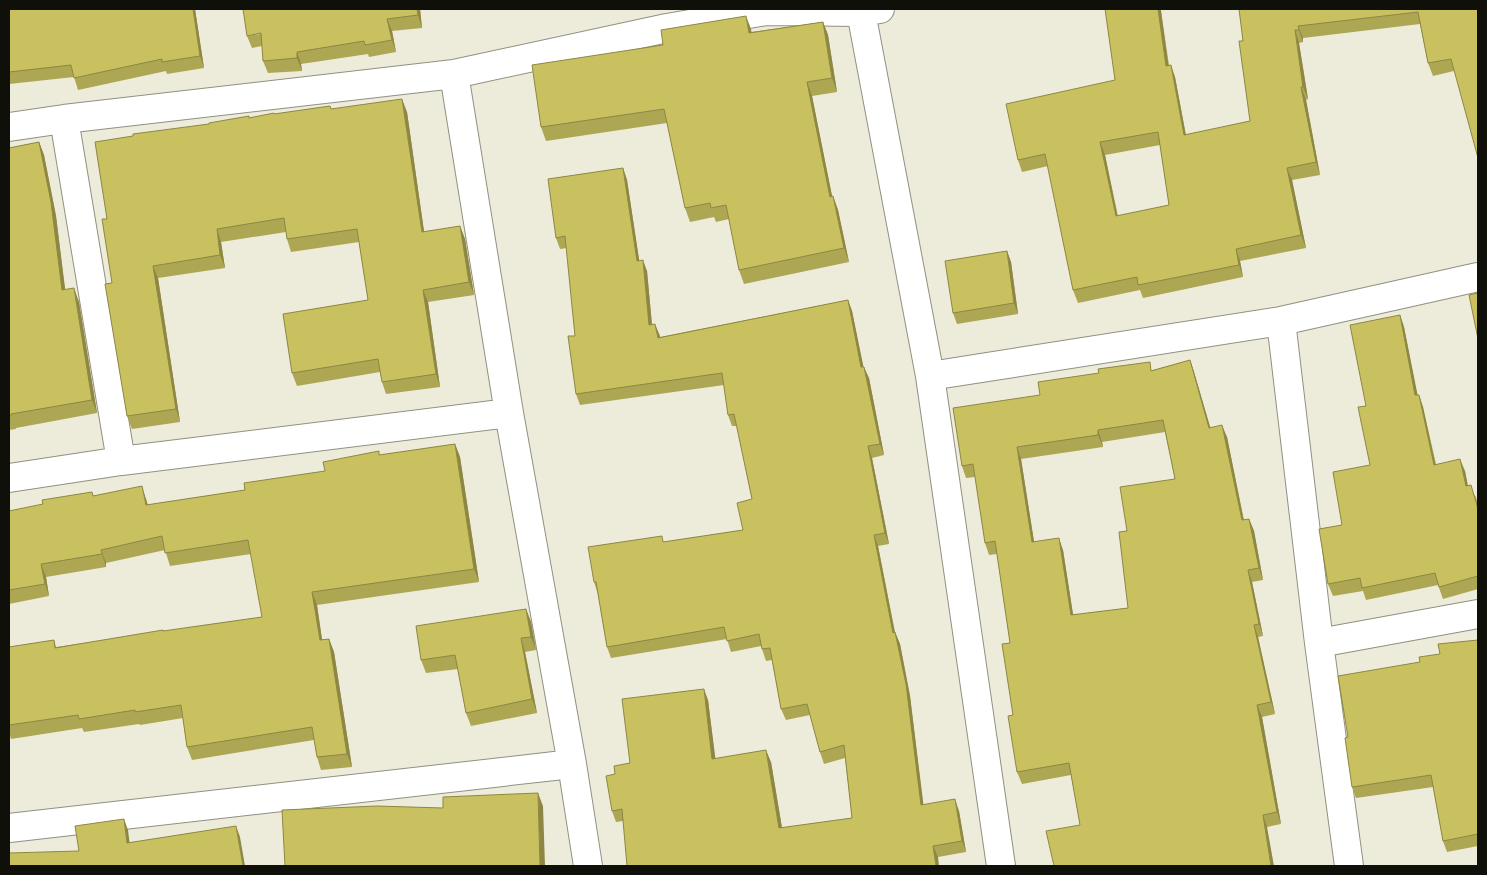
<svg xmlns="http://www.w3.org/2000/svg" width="1487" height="875" font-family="'Fira Sans Condensed',sans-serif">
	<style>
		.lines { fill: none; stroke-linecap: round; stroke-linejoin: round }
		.minor-casing { stroke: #919081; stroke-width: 30 }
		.minor { stroke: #fff; stroke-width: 28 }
		.wall { fill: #ada653; fill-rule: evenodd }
		.shaded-wall { fill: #8d8743 }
		.building { fill: #c9c160; stroke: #8d8743; fill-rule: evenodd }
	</style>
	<rect width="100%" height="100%" fill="#edecdb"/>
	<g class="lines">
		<defs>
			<path id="minor" d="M861 12 930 376 1001 866
				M454 74 509 413 572 764 588 866
				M64 119 121 461
				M9 127 64 119 454 74 667 28 766 11 861 12 880 9
				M1281 321 1319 643 1349 866
				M930 376 1281 321 1478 277
				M9 478 121 461 509 413
				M1319 643 1478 614
				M9 828 572 764"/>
		</defs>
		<use href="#minor" class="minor-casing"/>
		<use href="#minor" class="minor"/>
	</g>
	<path class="wall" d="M9 9H195L204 68 167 74 166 71 78 90 74 77 9 84Z
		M420 9 422 28 392 31 396 52 369 57 368 54 301 64 302 71 268 73 263 61 262 46 252 48 247 36Z
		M1239 9H1478L1454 71 1433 76 1428 63 1420 24 1303 38V42L1299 43 1308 99 1306 100 1320 175 1292 180 1306 248 1240 261 1243 277 1143 298 1140 290 1078 303 1073 290 1048 166 1022 172 1018 160 1115 80 1161 11 1169 65 1175 77 1186 135 1250 121 1243 41ZM1160 145 1169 205 1118 216 1105 155Z
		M823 22 828 35 837 92 812 96 832 196H833L838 210 849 262 744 284 739 270 729 219 716 222 714 217 690 222 685 208 667 123 546 141 541 127 663 45 751 29V32Z
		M330 106 331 109 407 112 424 232 460 226 465 239 474 295 428 302 440 387 386 394 382 382 380 372 297 386 292 373 368 300 359 242 291 252 287 239 286 232 221 242 225 268 158 278 180 422 132 429 127 416 112 283 107 219 249 118Z
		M39 142 44 155 56 216 65 290 79 302 97 413 16 428V429L9 430V148Z
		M623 168 627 180 639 260 647 271 652 325 660 337 848 300 852 311 863 367 869 378 884 455 872 458 889 544 878 546 895 632 900 644 910 696 923 805 959 811 966 852 938 857 623 821 616 822 612 811 615 774 708 700 715 759 771 762 782 828 852 818 845 758 824 764 820 752 810 715 786 720 781 709 772 660 766 661 761 646 731 652 727 639 611 658 607 647 598 594 594 582 664 542 743 530 752 499 737 426H732L728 415 724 385 580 405 576 394 575 336 567 248 560 249 556 238Z
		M1007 251 1011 262 1018 314 957 324 953 313Z
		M1400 315 1404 327 1417 395H1419L1423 407 1436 464 1465 471 1468 486 1476 497 1478 505V589L1443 599 1438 585 1366 600 1363 591 1333 596 1328 584 1342 525 1370 465 1366 406Z
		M1190 360 1194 372 1210 428 1227 437 1244 520 1249 519 1254 531 1263 580 1252 582 1263 636 1258 637 1275 714 1262 717 1281 824 1267 827 1080 825 1071 775 1022 784 1017 772 1013 715 1010 643 997 554 989 555 985 543 975 477 966 478 962 466 1040 395 1153 370ZM1165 432 1175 479 1127 531 1128 608 1073 615 1063 550 1034 542 1021 459 1103 447 1102 442Z
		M455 444 460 457 479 582 317 605 322 640 329 639 334 652 352 767 321 770 317 757 314 740 192 760 187 747 183 718 140 725 139 724 84 732 82 728 11 739 9 732V725L54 640 56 647 262 617 251 554 170 566 165 550 106 563V567L46 577 49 596 9 604V511L94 496 146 499 148 505 245 490 325 471 380 455Z
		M526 609 531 622 536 650 525 652 537 713 471 726 466 713 458 669 426 673 421 660Z
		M1478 640V846L1447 852 1443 841 1433 787 1356 798 1352 787 1348 737 1420 662Z"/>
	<path class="shaded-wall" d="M193 9H195L204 68 200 56Z
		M417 9H420L422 28 418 15Z
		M1158 9H1161V11L1170 78 1166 66Z
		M746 16 751 29 754 47 749 33Z
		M387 19 392 31 396 52 392 40Z
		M823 22 828 35 837 92 832 78Z
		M1298 26 1303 38V42L1299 30Z
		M1295 30 1299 43 1308 99 1303 87Z
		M297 52 301 64 302 71 297 58Z
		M1171 65 1175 77 1188 147 1184 135Z
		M807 82 812 96 835 211 830 197Z
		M1301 87 1306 100 1320 175 1316 162Z
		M402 99 407 112 426 245 422 232Z
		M39 142 44 155 56 216 67 304 62 290Z
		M1100 142 1105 155 1120 229 1116 216Z
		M623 168 627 180 641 272 637 261Z
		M1287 168 1292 180 1306 248 1301 235Z
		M833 196 838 210 849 262 844 248Z
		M460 226 465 239 474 295 469 282Z
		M217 229 221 242 225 268 220 255Z
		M1236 249 1240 261 1243 277 1239 265Z
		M1007 251 1011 262 1018 314 1014 303Z
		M643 260 647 271 653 336 649 325Z
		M153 266 158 278 180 422 176 409Z
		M74 288 79 302 97 413 92 400Z
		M423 290 428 302 440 387 436 374Z
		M848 300 852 311 866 379 861 367Z
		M1400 315 1404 327 1420 407 1415 395Z
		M655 324 660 336 662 349 658 338Z
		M1190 360 1194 372 1214 440 1209 428Z
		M864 367 869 378 884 455 880 444Z
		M1419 395 1423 407 1438 477 1434 465Z
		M1222 425 1227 437 1246 532 1242 520Z
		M1098 430 1102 442 1103 447 1098 435Z
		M455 444 460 457 479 582 474 569Z
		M868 446 872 458 889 544 885 533Z
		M1017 447 1021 459 1036 554 1032 542Z
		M1460 459 1465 471 1470 498 1466 486Z
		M142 486 146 499 151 518 146 505Z
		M1249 519 1254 531 1263 580 1259 568Z
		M874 535 878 546 897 644 893 633Z
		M1059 538 1063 550 1075 627 1071 615Z
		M101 550 106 563V567L102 554Z
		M41 564 46 577 49 596 45 584Z
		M1248 570 1252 582 1263 636 1259 624Z
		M312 592 317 605 324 653 320 640Z
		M526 609 531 622 536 650 531 637Z
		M1254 625 1258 637 1275 714 1271 702Z
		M895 632 900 644 910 696 925 817 921 805Z
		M521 638 525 652 537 713 532 699Z
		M329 639 334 652 352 767 347 754Z
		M704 689 708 700 717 771 712 759Z
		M1257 705 1262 717 1281 824 1277 812Z
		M766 750 771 762 784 840 779 828Z
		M538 793 543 806 545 866H540Z
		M955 799 959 811 966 852 962 841Z
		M1263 815 1267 827 1274 866H1271Z
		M124 819 128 830 131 854 127 843Z
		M236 826 240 837 245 866H243Z
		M933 846 938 857 939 866H936Z"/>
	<path class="building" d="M9 9H193L200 56 162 62V59L74 78 71 65 9 72Z
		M243 9H417L418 15 387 19 392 40 365 45 364 41 297 52V58L263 61 261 33 247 36Z
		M1105 9H1158L1166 66 1171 65 1184 135 1250 121 1239 41H1243L1239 9H1478V158L1451 59 1428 63 1418 12 1298 26 1299 30H1295L1303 87H1301L1316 162 1287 168 1301 235 1236 249 1239 265 1138 285 1137 277 1073 290 1045 154 1018 160 1006 104 1115 80ZM1158 132 1169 205 1116 216 1100 142Z
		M746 16 749 33 823 22 832 78 807 82 830 197 833 196 844 248 739 270 726 205 711 208 710 203 685 208 664 109 541 127 532 65 663 45 661 30Z
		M402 99 422 232 460 226 469 282 423 290 436 374 382 382 378 359 292 373 283 314 368 300 357 229 287 239 284 218 217 229 220 255 153 266 176 409 127 416 105 284 112 283 102 219H107L95 142 133 136V134L209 124V123L249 116V118L274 113V114L330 106 331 109Z
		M39 142 51 202 62 290 74 288 92 400 11 414V416H9V148Z
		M623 168 637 261 643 260 649 325 655 324 658 338 848 300 861 367H864L880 444 868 446 885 533 874 535 893 633 895 632 906 684 921 805 955 799 962 841 933 846 936 866H627L622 809 612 811 606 776 615 774 614 766 630 763 622 699 704 689 712 759 766 750 779 828 852 818 844 745 820 752 807 704 781 709 770 648 762 649 759 634 727 641 724 627 607 647 596 582H594L588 547 662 536 663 542 743 530 737 503 752 499 734 414 728 415 722 373 576 394 568 336H575L565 236 556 238 548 179Z
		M1007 251 1014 303 953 313 945 261Z
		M1478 293V339L1469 295Z
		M1400 315 1415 395H1419L1434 465 1460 459 1466 486 1471 485 1478 509V576L1439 587 1435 573 1362 588 1360 578 1328 584 1319 529 1342 525 1333 472 1370 465 1358 407 1366 406 1350 325Z
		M1190 360 1209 428 1222 425 1242 520 1249 519 1259 568 1248 570 1259 624 1254 625 1271 702 1257 705 1277 812 1263 815 1271 866H1054L1046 831 1080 825 1069 763 1017 772 1008 716 1013 715 1002 644 1010 643 995 541 985 543 973 464 962 466 953 408 1040 395 1038 382 1099 373 1098 369 1150 362 1151 371ZM1163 420 1175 479 1120 487 1127 531 1119 532 1128 608 1071 615 1059 538 1032 542 1017 447 1098 435V430Z
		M455 444 474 569 312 592 320 640 329 639 347 754 317 757 312 727 187 747 181 705 135 712V710L79 719 78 715 9 725V647L54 640 55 648 163 630V631L262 617 248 540 165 553 162 536 101 550 102 554 41 564 45 584 9 590V511L43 504 42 500 92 492 93 496 142 486 146 505 245 490 244 483 325 471 323 462 379 451V455Z
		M526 609 531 637 521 638 532 699 466 713 455 655 421 660 416 626Z
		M1478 640V834L1443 841 1431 775 1352 787 1345 738 1348 737 1338 676 1420 662 1419 657 1440 654 1438 644Z
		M538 793 540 866H285L282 810 377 806 443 808V797Z
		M124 819 127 843 236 826 243 866H9V853L79 851 75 826Z"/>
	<rect width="1487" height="875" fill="none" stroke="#10100a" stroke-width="20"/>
</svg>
